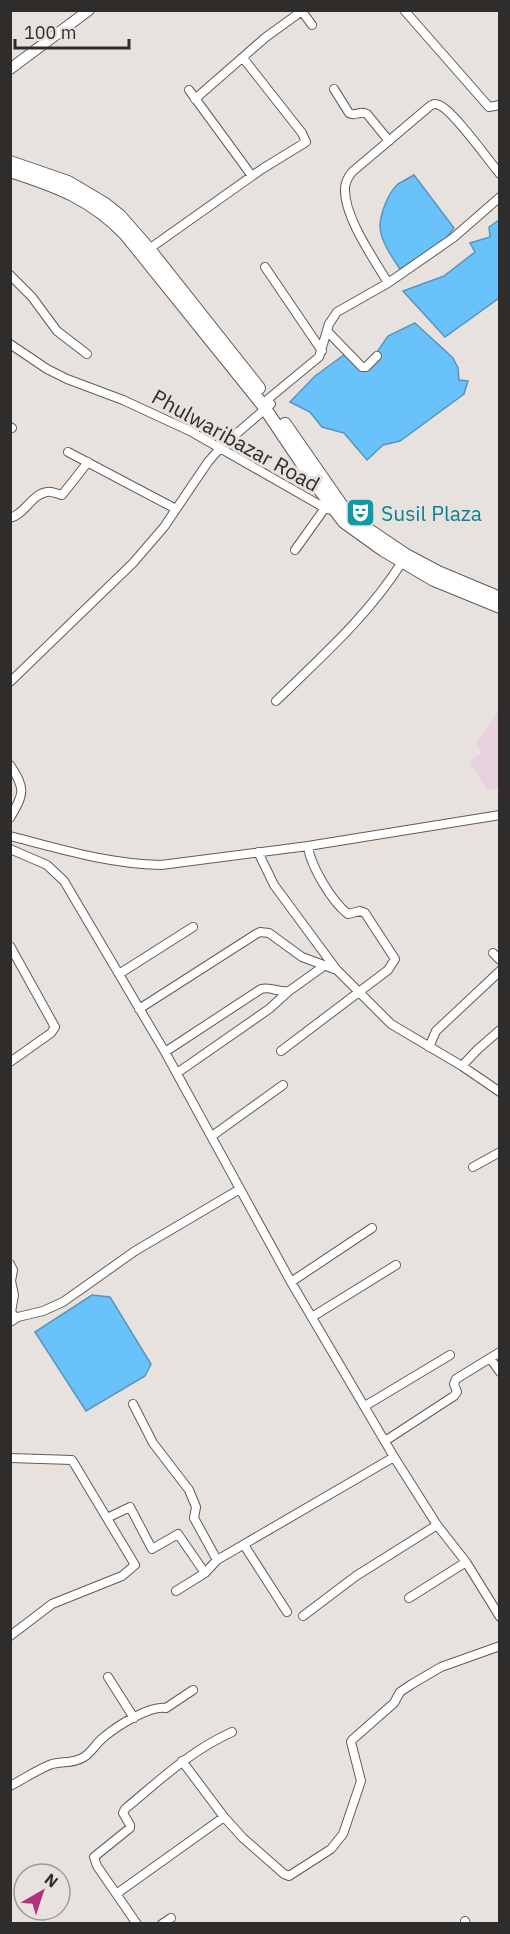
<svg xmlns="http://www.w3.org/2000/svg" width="510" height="1934" font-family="'IBM Plex Sans',sans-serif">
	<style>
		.medical { fill: #e8d2de }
		.water { fill: #6ac2fa; stroke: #5895bc; stroke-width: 1.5 }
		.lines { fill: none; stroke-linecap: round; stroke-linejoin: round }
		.minor-casing { stroke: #605c59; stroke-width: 10 }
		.major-casing { stroke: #605c59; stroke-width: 12 }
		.highway-casing { stroke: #605c59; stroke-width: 14 }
		.minor { stroke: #fff; stroke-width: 8 }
		.major { stroke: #fff; stroke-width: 10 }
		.highway { stroke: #fff; stroke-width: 12 }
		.labels { text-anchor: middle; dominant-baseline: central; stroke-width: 6; stroke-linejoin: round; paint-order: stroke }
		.street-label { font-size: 21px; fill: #2f2d2c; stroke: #e7e2de }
		.culture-label { font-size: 21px; fill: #0d838f; stroke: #e7e2de; text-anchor: start }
	</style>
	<rect width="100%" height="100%" fill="#e7e2de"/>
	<path class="medical" d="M499 711V789L487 790 470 762 481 753 476 742Z"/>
	<path class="water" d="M414 175 454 228 443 242 400 269C392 257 381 242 380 227 380 214 388 193 398 184 403 181 409 178 414 175Z
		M499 220V298L445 337 403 291 444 276 475 252 470 243 490 237 489 227Z
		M415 323 453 358 458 368 459 380 468 381 464 394 400 441 383 445 367 460 344 433 322 427 310 412 290 402 315 376 348 352 362 367 373 358 388 336Z
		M92 1295 110 1297 151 1364 145 1376 86 1411 35 1332Z"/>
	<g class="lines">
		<defs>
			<path id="minor" d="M301 10 312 25
				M404 10 489 107 500 105
				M334 89 349 113C355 117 360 110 367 114L389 141
				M189 90 252 176
				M195 99 266 37 302 11
				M149 249 262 169 306 142 302 133 243 58
				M265 267 322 351
				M10 275 32 297 57 331 87 354
				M388 283C374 259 344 217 345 189 345 182 348 177 352 172L430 106C434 104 435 103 439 105 452 109 489 161 500 174
				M327 331 362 367H366L377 356
				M10 344 47 369 67 379 123 400 190 431 325 508 337 512
				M262 404 319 357 329 324 337 312 388 283 453 238 500 197
				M10 427 12 428
				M68 452 176 509
				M10 518C25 514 32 494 47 492 52 491 57 494 62 495L88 462
				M295 550 325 508
				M10 682 133 563 164 527 208 462 221 447 271 404
				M276 701C321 657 368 616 402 562
				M10 765C26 789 24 794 10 818
				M10 836C60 849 109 864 161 865L308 846 500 815
				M10 849 47 865 64 881 165 1052 291 1282 394 1457 437 1525 466 1562 500 1617
				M258 852 274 885 336 969
				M10 946 55 1027 51 1033 10 1062
				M493 953 500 960
				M119 974 193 927
				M139 1009 256 934 260 932 269 933 302 957 337 970 391 1024 462 1066 500 1092
				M429 1047 436 1031 500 971
				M281 1051 388 970 395 959 365 913 360 911 348 914C332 902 310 865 308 846
				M165 1052 261 989C271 986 279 993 289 991L324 966
				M462 1066 478 1049 500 1030
				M177 1073 269 1009 289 991
				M212 1136 283 1085
				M473 1167 500 1152
				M10 1264 13 1270 11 1281 14 1295 11 1312 16 1318
				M291 1282 372 1228
				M312 1317 396 1265
				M10 1322 18 1317 43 1311 63 1302 135 1251 240 1189
				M490 1358 500 1372
				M133 1404 153 1443 189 1490 196 1507 194 1518 217 1560 394 1457
				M365 1406 450 1355
				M385 1441 454 1396 457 1392 454 1384 456 1379 500 1352
				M10 1458 72 1460 135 1565 122 1576 52 1604 10 1636
				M107 1518 130 1507 152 1549 178 1534 205 1573
				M244 1545 287 1612
				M176 1591 205 1573 217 1560
				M409 1598 466 1562
				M303 1616 356 1576 437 1525
				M108 1677 134 1718
				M182 1761 224 1817 243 1838 284 1874 289 1876 331 1849 343 1834 361 1781 351 1742 352 1740 394 1703 400 1692 412 1684 441 1667 500 1646
				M10 1786C24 1779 38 1769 52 1764 64 1761 73 1764 84 1757 92 1752 96 1743 104 1737 117 1726 150 1705 166 1708L193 1690
				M118 1896 119 1892 224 1817
				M465 1921 466 1924
				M137 1924 97 1866 94 1857 130 1828V1825L123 1813 125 1809C160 1780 190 1751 232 1732
				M162 1924 171 1918"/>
			<path id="major" d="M10 69 89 10"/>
			<path id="highway" d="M10 162 68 182 105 204 120 216 149 249 259 388
				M10 171C57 186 92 199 126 235L262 404 317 486 344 522 383 550 434 580 500 607
				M285 424 342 506 360 524 406 555 438 572 500 598"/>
		</defs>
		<use href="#minor" class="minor-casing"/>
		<use href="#major" class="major-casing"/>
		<use href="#highway" class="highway-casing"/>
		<use href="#minor" class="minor"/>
		<use href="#major" class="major"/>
		<use href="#highway" class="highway"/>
	</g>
	<defs>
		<symbol id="theatre-square" viewBox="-11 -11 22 22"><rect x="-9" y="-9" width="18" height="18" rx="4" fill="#0f9aa8" stroke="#e7e2de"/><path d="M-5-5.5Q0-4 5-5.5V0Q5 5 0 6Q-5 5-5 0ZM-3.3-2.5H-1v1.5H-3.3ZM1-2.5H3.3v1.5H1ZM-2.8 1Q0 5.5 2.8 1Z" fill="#fff"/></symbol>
	</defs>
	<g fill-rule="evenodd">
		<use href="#theatre-square" x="344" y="496" width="33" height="33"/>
	</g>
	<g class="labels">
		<g class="street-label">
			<text transform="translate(236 440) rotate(29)">Phulwaribazar Road</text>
		</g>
		<g class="culture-label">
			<text x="381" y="513">Susil Plaza</text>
		</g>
	</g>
	<rect width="510" height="1934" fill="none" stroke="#2f2d2c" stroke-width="24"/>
	<g transform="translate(42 1892) rotate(39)"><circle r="28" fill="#e7e2de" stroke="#9d9a97" stroke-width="1.5"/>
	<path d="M0-4.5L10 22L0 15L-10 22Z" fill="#b1327f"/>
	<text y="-9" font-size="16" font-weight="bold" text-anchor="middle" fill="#2f2d2c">N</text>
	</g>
	<path d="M15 39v9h114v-9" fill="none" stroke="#2f2d2c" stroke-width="3"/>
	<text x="24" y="39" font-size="18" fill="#2f2d2c" stroke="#e7e2de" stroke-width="4.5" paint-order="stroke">100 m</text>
</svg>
